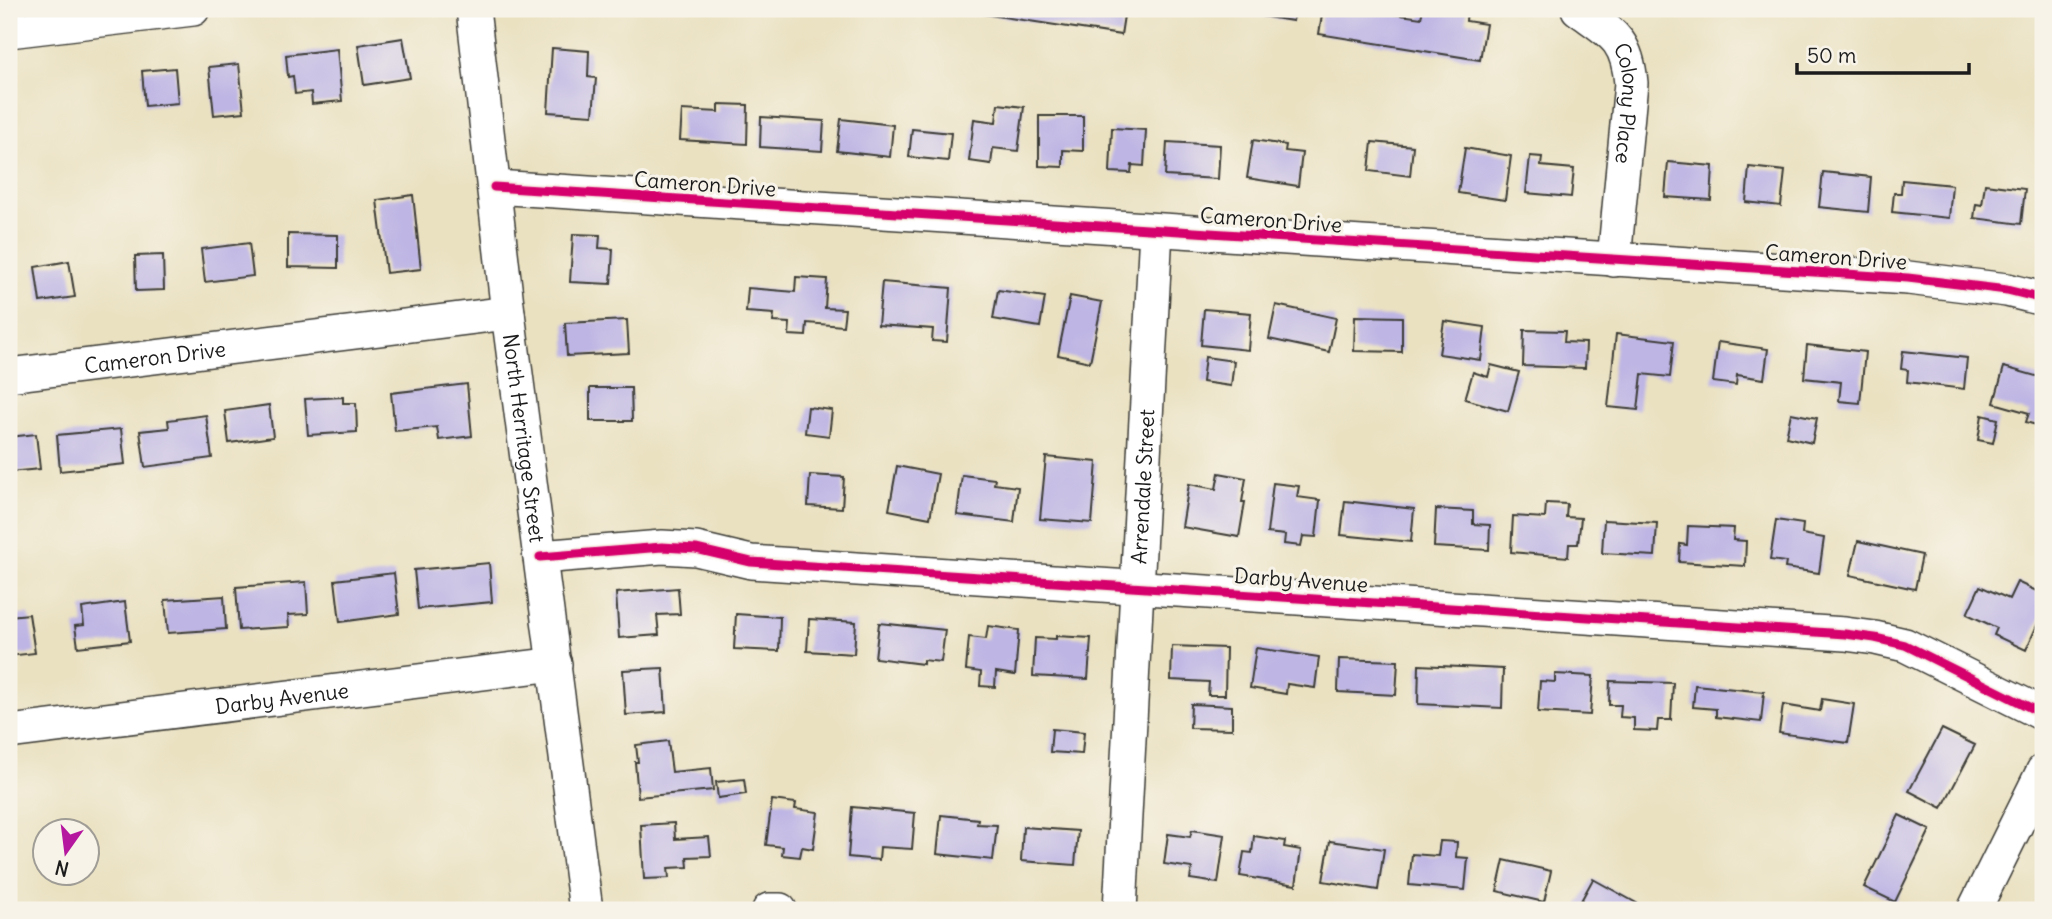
<svg xmlns="http://www.w3.org/2000/svg" width="2052" height="919" font-family="Delius,sans-serif">
	<style>
		.building { fill: #beb5e4 }
		.lines { fill: none; stroke-linecap: round; stroke-linejoin: round }
		.minor-casing { stroke: #3b3a35; stroke-width: 36 }
		.minor { stroke: #fff; stroke-width: 33 }
		.cycleway-casing { stroke: #f7f3e8; stroke-width: 13 }
		.cycleway { stroke: #d6006c; stroke-width: 9 }
		.labels { text-anchor: middle; dominant-baseline: central; stroke-width: 6; stroke-linejoin: round; paint-order: stroke }
		.street-label { font-size: 21px; fill: #1c1c1c; stroke: #f7f3e8 }
	</style>
	<rect width="100%" height="100%" fill="#f7f3e8"/>
	<filter id="ink" filterUnits="userSpaceOnUse"><feTurbulence type="fractalNoise" baseFrequency=".0143" numOctaves="2"/><feDisplacementMap in="SourceGraphic" scale="14" xChannelSelector="R" yChannelSelector="G"/><feConvolveMatrix kernelMatrix="1 2 1 2 8 2 1 2 1" color-interpolation-filters="sRGB"/></filter>
	<filter id="wash" filterUnits="userSpaceOnUse"><feTurbulence type="fractalNoise" baseFrequency=".00686" numOctaves="4" result="noise"/><feDisplacementMap in="SourceGraphic" scale="28" xChannelSelector="R" yChannelSelector="G"/><feGaussianBlur stdDeviation="1.57" result="paint"/><feColorMatrix in="noise" values="0 0 0 0 0 0 0 0 0 0 0 0 0 0 0 0 0 1.4 0 .05"/><feComposite in="paint" operator="in"/></filter>
	<g filter="url(#wash)">
		<rect width="100%" height="100%" fill="#eae1c1"/>
		<g id="blocks">
			<path class="building" d="M977 9H1125L1121 35 976 13Z
				M1216 9H1295L1293 21Z
				M1323 9H1386V13L1421 18 1423 9 1467 10 1466 21 1486 24 1480 60 1319 34Z
				M403 38 410 78 364 85 358 45Z
				M552 48 589 51 588 77 596 78 593 115 548 112Z
				M337 49 342 101 312 104 311 92 295 94 293 76 288 77 286 55Z
				M239 64 244 112 214 115 209 67Z
				M175 68 178 103 145 106 142 71Z
				M9 95H14L15 130H9Z
				M719 104 748 105 747 144 680 140 682 110 719 112Z
				M998 104 1024 107 1018 151 993 148 991 164 969 161 974 119 996 122Z
				M1039 116H1083V151L1063 150V167L1039 166Z
				M761 117 824 121 822 151 760 147Z
				M841 119 893 125 890 157 837 151Z
				M1112 128 1146 130 1144 166 1132 165 1131 173 1110 172Z
				M912 129 951 133 948 161 909 157Z
				M1253 140 1286 145 1285 151 1302 153 1298 186 1247 178Z
				M1167 142 1220 145 1218 179 1165 176Z
				M1372 142 1413 146 1410 176 1369 171Z
				M1465 148 1511 156 1505 200 1458 193Z
				M1530 156 1542 157 1541 166 1574 169 1571 197 1526 193Z
				M1668 162 1713 166 1711 200 1665 197Z
				M1749 167 1785 171 1781 206 1746 202Z
				M1823 172 1871 177 1868 212 1819 207Z
				M1902 180 1952 185 1949 218 1892 212 1894 193H1901Z
				M1985 184 2025 189 2021 224 1974 218 1976 204 1982 205Z
				M413 195 421 269 386 273 377 200Z
				M288 234 338 235V268L288 267Z
				M573 234 600 235 599 248 613 249 611 284 570 282Z
				M249 243 253 276 205 282 201 249Z
				M163 255 164 290 136 291 135 256Z
				M69 261 75 297 40 302 35 267Z
				M9 272H13L14 295H9Z
				M796 277 827 279 825 308 845 309 843 326 807 323 806 336 789 335 790 323 773 322 774 314 746 312 748 288 795 292Z
				M882 282 951 288 947 342 932 341 933 329 878 325Z
				M998 290 1045 297 1040 327 993 319Z
				M1070 296 1102 302 1090 362 1058 355Z
				M1276 305 1336 318 1329 352 1269 339Z
				M1204 309 1251 313 1248 350 1201 345Z
				M1355 316 1402 317V352L1354 351Z
				M627 320 629 353 567 356 565 323Z
				M1444 321 1485 327 1481 360 1439 354Z
				M1524 330 1565 331 1564 342 1586 343 1585 368 1523 366Z
				M1616 334 1674 341 1670 377 1642 374 1638 410 1608 407Z
				M1718 342 1768 349 1764 379 1737 375 1736 385 1713 382Z
				M1807 345 1865 352 1860 403 1839 401 1841 382 1804 378Z
				M1903 351 1967 358 1964 389 1907 382 1908 370 1901 369Z
				M1205 357 1234 361 1231 386 1202 382Z
				M1491 365 1519 372 1508 411 1465 399 1473 372 1488 377Z
				M2004 367 2043 378V427L2026 422 2029 413 1994 403Z
				M467 384 472 436 439 440 437 427 395 431 391 393Z
				M590 388H631L632 421H590Z
				M343 397V403H356L357 432 308 435 305 399Z
				M269 405 273 437 229 443 225 411Z
				M808 407 832 410 829 436 805 433Z
				M1791 413 1817 418 1812 443 1786 437Z
				M206 415 212 458 145 467 140 431 169 428 168 420Z
				M1982 415 1998 419 1993 443 1978 440Z
				M121 429 125 464 60 471 57 435Z
				M36 434 40 469 9 472V437Z
				M1046 457 1097 462 1092 523 1040 519Z
				M897 466 938 474 930 518 889 510Z
				M1219 473 1246 478 1242 502H1245L1239 537 1182 527 1189 484 1216 489Z
				M810 475 844 477 842 508 808 506Z
				M962 475 995 479 994 484 1018 487 1014 522 957 515Z
				M1273 483 1299 486 1297 497 1320 500 1316 537 1303 536 1301 546 1284 544 1285 535 1267 533Z
				M1345 501 1414 509 1411 542 1341 535Z
				M1546 503 1567 504 1566 517 1581 518 1578 544H1569L1568 557 1511 552 1513 516 1545 518Z
				M1436 509 1473 511V524L1490 525 1489 550 1434 547Z
				M1604 520 1657 523 1655 556 1602 553Z
				M1776 520 1803 524 1802 534 1824 538 1819 573 1785 568 1786 562 1770 560Z
				M1688 526 1734 528 1733 540 1746 541 1745 566 1679 562 1680 544 1687 545Z
				M1858 541 1922 555 1915 589 1850 575Z
				M489 563 492 602 418 609 414 570Z
				M394 573 399 614 340 622 335 580Z
				M306 582 308 614 288 615 289 627 239 630 236 587Z
				M2017 582 2043 594V612L2026 650 1994 635 1997 628 1967 614 1980 586 2009 599Z
				M678 588 680 614 657 615 659 635 619 638 616 593Z
				M224 596 226 629 168 633 165 600Z
				M125 602 130 641 78 647 75 626 84 625 82 608Z
				M29 614 35 653 9 656V616Z
				M736 614 780 617 779 651 734 649Z
				M809 619 856 622 854 654 807 651Z
				M879 623 945 630 941 662 923 660V664L875 658Z
				M988 626 1019 630 1015 675 996 672 995 687 980 686 981 672 966 670 969 637 986 639Z
				M1056 636 1091 638 1088 679 1033 676 1035 638 1056 639Z
				M1172 646 1226 648 1225 695H1208L1209 682 1171 680Z
				M1256 648 1319 657 1315 688 1287 684 1286 694 1250 688Z
				M1339 659 1398 661 1396 695 1338 692Z
				M1419 665 1503 669 1502 708 1418 704Z
				M663 668 666 712 626 715 623 670Z
				M1555 674 1593 676 1590 715 1538 712 1540 681 1555 682Z
				M1610 681 1673 683 1671 720H1658L1657 731 1634 730V718L1620 717 1621 705H1609Z
				M1695 685 1764 692 1761 722 1716 717V709L1693 707Z
				M1822 699 1854 704 1848 743 1779 733 1783 705 1820 711Z
				M1191 704 1232 706V729L1190 728Z
				M1052 729 1084 732 1082 754 1050 752Z
				M1942 729 1975 745 1942 808 1909 791Z
				M668 741 672 772 711 768 713 790 638 797 635 762H638L636 745Z
				M744 779 746 794 718 798 716 782Z
				M772 800 796 803 795 809 818 812 813 849 802 847 800 857 782 855 783 847 766 845Z
				M852 807 915 813 912 849 880 847 879 860 848 857Z
				M941 815 978 819 977 824 997 825 993 860 937 854Z
				M1899 815 1930 830 1895 902 1864 887Z
				M674 823 675 839 709 837 711 856 687 857 688 867 668 868 669 878 644 879 641 825Z
				M1023 827 1078 831 1075 865 1021 861Z
				M1192 830 1225 835 1218 883 1190 879 1192 868 1164 864 1168 834 1190 837Z
				M1254 836 1285 841 1284 847 1301 850 1296 885 1240 876 1244 852 1252 853Z
				M1330 841 1384 849 1378 890 1323 881Z
				M1440 841 1457 842 1456 857 1468 858 1465 890 1409 885 1412 854 1438 856Z
				M1504 860 1551 871 1544 902 1497 891Z
				M1593 879 1649 910H1580L1577 908Z"/>
		</g>
	</g>
	<g filter="url(#ink)">
		<use href="#blocks" fill-opacity="0" stroke="#3b3a35" stroke-width="2"/>
		<g class="lines">
			<defs>
				<g id="minor">
					<path id="s1" d="M473 9 508 313 586 910"/>
					<path id="s2" d="M1578 9C1611 33 1627 38 1631 83L1614 260"/>
					<path d="M9 31 193 9"/>
					<path d="M494 187 1908 278 2007 290 2043 299"/>
					<path id="s3" d="M9 375 508 313"/>
					<path d="M540 557 662 547 696 549 751 562 1845 634 1875 638 1905 645 2043 714"/>
					<path id="s4" d="M9 732 555 664"/>
					<path d="M769 910H780"/>
					<path id="s5" d="M1120 910 1156 230"/>
					<path d="M1974 910 2043 771"/>
				</g>
			</defs>
			<use href="#minor" class="minor-casing"/>
			<use href="#minor" class="minor"/>
			<defs>
				<path id="cycleway" d="M494 187 1908 278 2007 290 2043 299
					M540 557 662 547 696 549 751 562 1845 634 1875 638 1905 645 2043 714"/>
			</defs>
			<use href="#cycleway" class="cycleway-casing"/>
			<use href="#cycleway" class="cycleway"/>
		</g>
	</g>
	<g class="labels">
		<g class="street-label">
			<text stroke="none"><textPath href="#s2" startOffset="116">Colony Place</textPath></text>
			<text transform="translate(705 184) rotate(4)">Cameron Drive</text>
			<text transform="translate(1271 220) rotate(4)">Cameron Drive</text>
			<text transform="translate(1836 257) rotate(4)">Cameron Drive</text>
			<text stroke="none"><textPath href="#s3" startOffset="147">Cameron Drive</textPath></text>
			<text stroke="none"><textPath href="#s1" startOffset="432">North Herritage Street</textPath></text>
			<text stroke="none"><textPath href="#s5" startOffset="424">Arrendale Street</textPath></text>
			<text transform="translate(1301 580) rotate(4)">Darby Avenue</text>
			<text stroke="none"><textPath href="#s4" startOffset="275">Darby Avenue</textPath></text>
		</g>
	</g>
	<rect width="2052" height="919" fill="none" stroke="#f7f3e8" stroke-width="35"/>
	<g transform="translate(66 852) rotate(194)"><circle r="33" fill="#f7f3e8" stroke="#9f9d96" stroke-width="2"/>
	<path d="M0-5L12 26L0 18L-12 26Z" fill="#b5179e"/>
	<text y="-10" font-size="19" font-weight="bold" text-anchor="middle" fill="#1c1c1c">N</text>
	</g>
	<path d="M1797 63v10h172v-10" fill="none" stroke="#1c1c1c" stroke-width="3.5"/>
	<text x="1807" y="63" font-size="21" fill="#1c1c1c" stroke="#f7f3e8" stroke-width="5" paint-order="stroke">50 m</text>
</svg>
